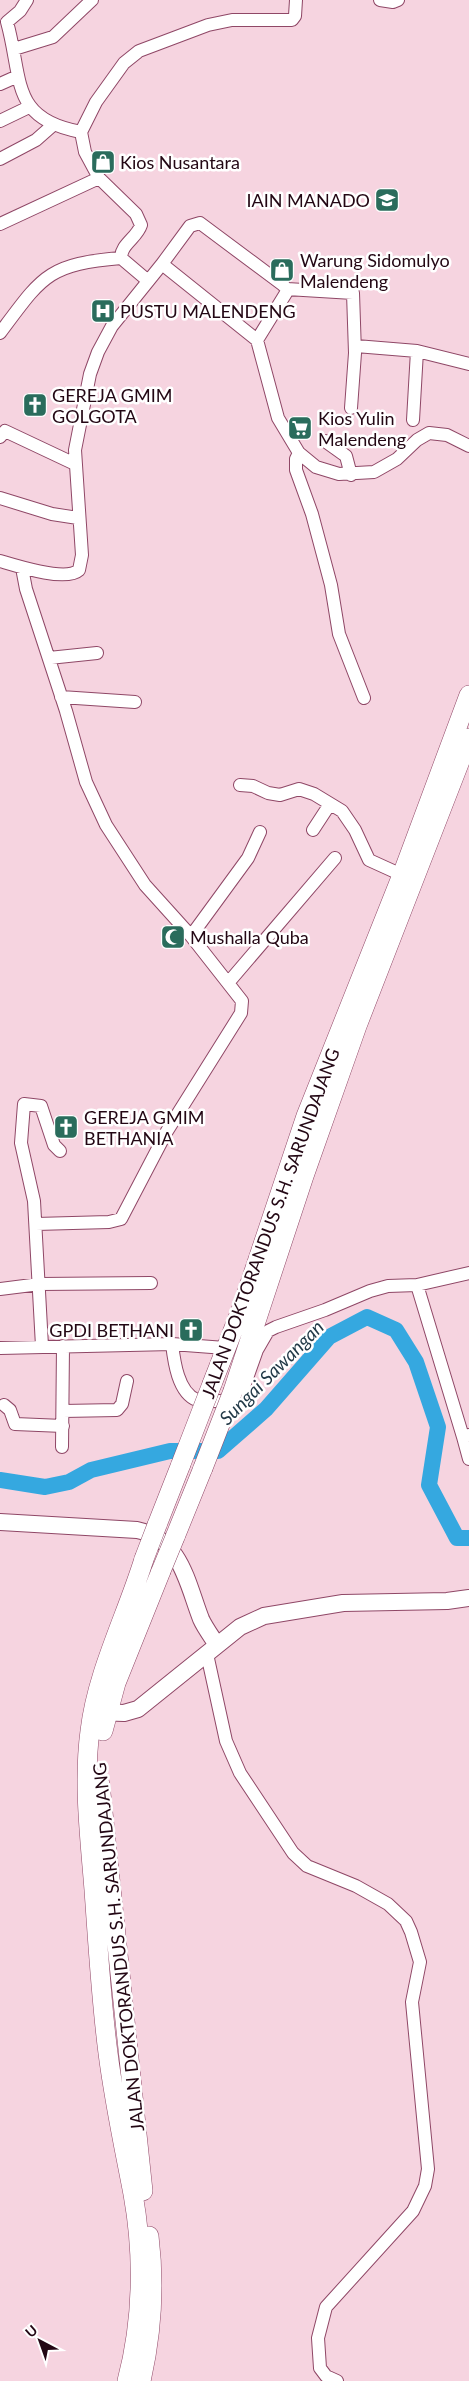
<svg xmlns="http://www.w3.org/2000/svg" width="469" height="2381" font-family="Lato,sans-serif">
	<style>
		.lines { fill: none; stroke-linecap: round; stroke-linejoin: round }
		.river { stroke: #35a8e0; stroke-width: 16 }
		.minor-casing { stroke: #8f4766; stroke-width: 14 }
		.major-casing { stroke: #8f4766; stroke-width: 18 }
		.highway-casing { stroke: #8f4766; stroke-width: 20 }
		.minor { stroke: #fff; stroke-width: 12 }
		.major { stroke: #fff; stroke-width: 16 }
		.highway { stroke: #fff; stroke-width: 19 }
		.highway-bridge-casing { stroke: #8f4766; stroke-width: 20; stroke-linecap: butt }
		.highway-bridge { stroke: #fff; stroke-width: 19 }
		.labels { text-anchor: middle; dominant-baseline: central; stroke-width: 5; stroke-linejoin: round; paint-order: stroke }
		.poi-label { font-size: 18px; fill: #230714; stroke: #fff; text-anchor: start }
		.street-label { font-size: 18px; fill: #230714; stroke: #fff }
		.water-label { font-size: 19px; font-style: italic; fill: #233a48; stroke: #fff }
	</style>
	<rect width="100%" height="100%" fill="#f6d4e0"/>
	<g class="lines">
		<path class="river" d="M0 1480 45 1487 69 1482 91 1470 170 1451H218L266 1409 329 1337 367 1317 396 1330 416 1362 438 1427 429 1485 457 1538H469"/>
		<defs>
			<path id="minor" d="M27 0 20 11 7 22C23 80 10 119 81 132
				M380 0 393 2 398 0
				M14 49 53 37 92 0
				M0 84 18 76
				M0 121 29 107
				M0 159 36 140 53 125
				M0 224 99 178
				M121 258C121 244 137 238 141 225L136 214 99 178 85 152 81 132 96 102 124 63 139 51 208 25 232 20H292L295 16 296 0
				M162 264 190 226 200 223 283 285 287 289 286 293 257 340
				M287 289 353 293 355 353 351 408
				M0 333C42 277 47 264 121 258L147 280
				M356 346 417 351 469 364
				M413 420 417 351
				M0 437 5 431 75 464
				M325 441 346 456 351 475
				M299 453 296 459V470L312 514 331 585 339 634 364 698
				M0 498 52 514 78 518
				M0 561C17 566 66 582 79 570L82 555 75 450 90 374 98 352 112 326 162 264 257 340 278 418 299 453 316 467 339 474 374 472 397 459 417 440 429 433 447 435 469 446
				M22 568 26 589 66 711 86 782 106 825 145 885 191 936 242 1001 241 1013 167 1131 121 1219 109 1222 36 1224
				M49 658 97 653
				M61 697 135 702
				M240 785 253 786 268 793 280 795 299 789 314 794 342 811 355 830 369 860 402 875
				M313 830 330 804
				M191 936 248 858 260 832
				M228 983 335 858
				M417 1285 463 1437 469 1435
				M0 1289 40 1284 151 1283
				M172 1344C174 1361 178 1393 197 1400 208 1403 224 1400 236 1400L241 1395 257 1350 268 1331 276 1327 325 1310 370 1291 388 1286 417 1285 469 1273
				M42 1346 34 1201 21 1143 24 1104 41 1106 54 1145 60 1151
				M0 1348 172 1344 225 1348
				M4 1405 10 1410 15 1424 63 1426
				M63 1411 117 1410 122 1404 127 1381
				M463 1437 469 1459
				M62 1447 63 1346
				M207 1654 226 1741 240 1773 293 1853 307 1866 356 1886 388 1904 406 1921 411 1932 420 1962 412 2002 428 2169 425 2186 413 2211 326 2307 318 2338 320 2368 326 2376 337 2381"/>
			<path id="major" d="M0 1522 137 1530C181 1539 187 1583 201 1619 205 1628 212 1637 217 1645
				M96 1712 124 1713 138 1709 240 1627 264 1616 343 1603 447 1601 469 1598"/>
			<path id="highway" d="M212 1384 241 1310 306 1116 402 875 469 695
				M233 1391 304 1176 357 1026 469 738
				M157 1525 181 1464
				M175 1537 203 1468
				M103 1731 116 1683 161 1571
				M100 1784 143 2191
				M127 2381C143 2321 144 2255 133 2194 124 2147 114 2101 108 2053 101 1999 98 1945 94 1890 90 1839 83 1783 90 1731 97 1672 126 1617 144 1559
				M141 2381C152 2333 155 2285 149 2236"/>
		</defs>
		<use href="#minor" class="minor-casing"/>
		<use href="#major" class="major-casing"/>
		<use href="#highway" class="highway-casing"/>
		<use href="#minor" class="minor"/>
		<use href="#major" class="major"/>
		<use href="#highway" class="highway"/>
		<defs>
			<path id="highway-bridge" d="M181 1464 212 1384
				M203 1468 233 1391
				M144 1559 157 1525
				M161 1571 175 1537"/>
		</defs>
		<use href="#highway-bridge" class="highway-bridge-casing"/>
		<use href="#highway-bridge" class="highway-bridge"/>
	</g>
	<defs>
		<symbol id="shop-square" viewBox="-11 -11 22 22"><rect x="-9" y="-9" width="18" height="18" rx="4" fill="#2a6c5c" stroke="#fff"/><path d="M-5-2.5h2.3a2.7 3.5 0 0 1 5.4 0H5L5.5 6h-11ZM-1.5-2.5h3a1.5 2.3 0 0 0-3 0Z" fill="#fff"/></symbol>
		<symbol id="university-square" viewBox="-11 -11 22 22"><rect x="-9" y="-9" width="18" height="18" rx="4" fill="#2a6c5c" stroke="#fff"/><path d="M0-5L7-2L0 1L-7-2ZM-4 1L0 2.5L4 1V4Q0 6-4 4Z" fill="#fff"/></symbol>
		<symbol id="hospital-square" viewBox="-11 -11 22 22"><rect x="-9" y="-9" width="18" height="18" rx="4" fill="#2a6c5c" stroke="#fff"/><path d="M-5-5h3v3.5h4V-5h3V5h-3V1.5h-4V5h-3Z" fill="#fff"/></symbol>
		<symbol id="church-square" viewBox="-11 -11 22 22"><rect x="-9" y="-9" width="18" height="18" rx="4" fill="#2a6c5c" stroke="#fff"/><path d="M-1.2-6h2.4v3.5h3.3v2.4h-3.3V6h-2.4V-.1h-3.3v-2.4h3.3Z" fill="#fff"/></symbol>
		<symbol id="supermarket-square" viewBox="-11 -11 22 22"><rect x="-9" y="-9" width="18" height="18" rx="4" fill="#2a6c5c" stroke="#fff"/><path d="M-6-5.5h2.5l.6 2H6L4.5 2H-2.5L-4.4-4H-6ZM-1.5 3.2a1.3 1.3 0 1 0 .1 0ZM3 3.2a1.3 1.3 0 1 0 .1 0Z" fill="#fff"/></symbol>
		<symbol id="mosque-square" viewBox="-11 -11 22 22"><rect x="-9" y="-9" width="18" height="18" rx="4" fill="#2a6c5c" stroke="#fff"/><path d="M3.5-4.9A6 6 0 1 0 3.5 4.9A5 5 0 1 1 3.5-4.9Z" fill="#fff"/></symbol>
	</defs>
	<g fill-rule="evenodd">
		<use href="#shop-square" x="89" y="148" width="28" height="28"/>
		<use href="#university-square" x="373" y="186" width="28" height="28"/>
		<use href="#shop-square" x="268" y="256" width="28" height="28"/>
		<use href="#hospital-square" x="89" y="297" width="28" height="28"/>
		<use href="#church-square" x="21" y="391" width="28" height="28"/>
		<use href="#supermarket-square" x="286" y="414" width="28" height="28"/>
		<use href="#mosque-square" x="159" y="923" width="28" height="28"/>
		<use href="#church-square" x="52" y="1113" width="28" height="28"/>
		<use href="#church-square" x="177" y="1316" width="28" height="28"/>
	</g>
	<g class="labels">
		<g class="poi-label">
			<text x="120" y="162">Kios Nusantara</text>
			<text x="370" y="200" text-anchor="end">IAIN MANADO</text>
			<text x="300" y="260">Warung Sidomulyo<tspan x="300" dy="21">Malendeng</tspan></text>
			<text x="120" y="311">PUSTU MALENDENG</text>
			<text x="52" y="395">GEREJA GMIM<tspan x="52" dy="21">GOLGOTA</tspan></text>
			<text x="318" y="418">Kios Yulin<tspan x="318" dy="21">Malendeng</tspan></text>
			<text x="190" y="937">Mushalla Quba</text>
			<text x="84" y="1117">GEREJA GMIM<tspan x="84" dy="21">BETHANIA</tspan></text>
			<text x="174" y="1330" text-anchor="end">GPDI BETHANI</text>
		</g>
		<g class="street-label">
			<text transform="translate(270 1223) rotate(-70)">JALAN DOKTORANDUS S.H. SARUNDAJANG</text>
			<text transform="translate(118 1947) rotate(-96)">JALAN DOKTORANDUS S.H. SARUNDAJANG</text>
		</g>
		<g class="water-label">
			<text transform="translate(271 1372) rotate(-45)">Sungai Sawangan</text>
		</g>
	</g>
	<g transform="translate(40 2341) rotate(319)" stroke="#ffffff" stroke-width="4" paint-order="stroke">
	<path d="M0-4L9 19L0 12L-9 19Z" fill="#230714"/>
	<text y="-8" font-size="14" font-weight="bold" text-anchor="middle" fill="#230714">U</text>
	</g>
</svg>
